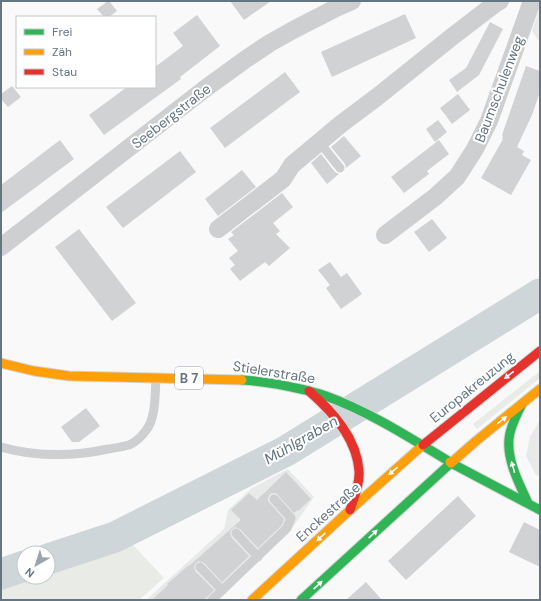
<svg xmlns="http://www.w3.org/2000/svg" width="541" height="601" font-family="'DM Sans',sans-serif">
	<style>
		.built { fill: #e8e9e9 }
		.green { fill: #e8ebe6 }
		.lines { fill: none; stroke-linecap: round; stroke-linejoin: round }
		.river { stroke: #ced6d9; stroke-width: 31 }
		.building { fill: #d0d2d3 }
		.fast-casing { stroke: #d5d6d7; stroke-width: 11 }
		.slow-casing { stroke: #d5d6d7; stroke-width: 11 }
		.jam-casing { stroke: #d5d6d7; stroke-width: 11 }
		.lane { stroke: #cecfd0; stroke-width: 9 }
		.street { stroke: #cecfd0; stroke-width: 18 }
		.fast { stroke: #30b455; stroke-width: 9 }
		.slow { stroke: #ff9f0a; stroke-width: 9 }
		.jam { stroke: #e5322d; stroke-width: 9 }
		.oneway { fill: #fff }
		.labels { text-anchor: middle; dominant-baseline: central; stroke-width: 4; stroke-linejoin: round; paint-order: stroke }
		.shield { fill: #fff; stroke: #939fa8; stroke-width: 1 }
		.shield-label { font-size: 13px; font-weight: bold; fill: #657683 }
		.street-label { font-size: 14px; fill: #657683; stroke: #fff }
		.water-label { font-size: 15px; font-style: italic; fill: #60757c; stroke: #fff }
	</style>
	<rect width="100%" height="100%" fill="#f9f9f9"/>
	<path class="built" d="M540 7V43L532 31Z
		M540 420V477L536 475 526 456 530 437Z
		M288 469 314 497 288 534 217 600H146L224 529 228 510 252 488Z"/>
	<path class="green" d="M540 371V378L477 429 473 424Z
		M133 545 164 578 139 600H1V586L29 577H48V571Z"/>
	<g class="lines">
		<path class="river" d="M48 559 115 537 286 451 540 294
			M1 574 24 566"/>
	</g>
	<path class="building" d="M108 1H109L117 11 109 17H104L97 9Z
		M230 1H271L244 20Z
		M405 14 416 38 332 77 321 52Z
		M197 15 220 46 180 77 181 79 104 135 89 115 127 87H155V67L183 46 173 33Z
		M490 22 503 29 479 75 457 92 449 80 466 68Z
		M526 66 540 71V92L532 115 517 147 524 151 522 155 531 160 511 195 481 178 503 139 502 138 503 136 502 135Z
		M285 72 300 92 225 148 210 128Z
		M12 86 21 97 8 107 1 99V94Z
		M458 94 470 110 452 124 440 108Z
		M438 120 447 132 435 142 426 129Z
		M344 136 361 156 346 168 345 164 331 147Z
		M60 140 74 159 1 213V185Z
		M439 140 449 154 427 171 429 174 404 193 391 177Z
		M180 151 196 172 123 228 106 207Z
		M321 154 335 172 339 174 327 184 311 163Z
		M242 170 256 187 218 216 205 199Z
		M282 193 293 207 273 223 280 231 276 234 290 248 269 266 265 262 240 281 230 269 235 265 229 258 238 251 228 239 234 235 231 232Z
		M432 219 447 238 429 252 414 232Z
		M79 229 136 303 112 321 55 247Z
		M330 262 341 277 347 273 362 294 341 309 326 288 330 285 318 270Z
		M86 408 100 426 79 442H72L61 427Z
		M286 472 311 499 298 511 297 510 294 513 276 493H273L270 494 268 498V501L284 519 282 525 258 548 240 529 235 527 232 529 230 532 231 537 249 556 222 582 204 563 199 561 196 563 194 566 195 571 214 590 207 597 203 600H152L168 585 167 584 189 565V566L241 520 231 510 249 493 257 500Z
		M458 496 476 516 406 580 388 561Z
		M524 522 540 530V567L509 552Z
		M366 582 382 600H346Z"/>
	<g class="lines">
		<defs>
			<path id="fast" d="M242 380C263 381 284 385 305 390 312 392 319 393 326 396 370 412 410 438 450 462
				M522 404C517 415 510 426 509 439 507 461 519 483 528 503
				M301 600 451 463 540 510"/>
			<path id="slow" d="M1 363 34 371 69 376 242 380
				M450 462 451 463 476 441 540 389
				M252 600 350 510 423 445"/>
			<path id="jam" d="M309 391C332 411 357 438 359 471 360 484 354 498 350 510
				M423 445 540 351"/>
		</defs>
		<use href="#fast" class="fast-casing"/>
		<use href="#slow" class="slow-casing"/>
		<use href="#jam" class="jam-casing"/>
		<path class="lane" d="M320 143 340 168
			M1 447C37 457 71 457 108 449 114 448 122 447 129 445 136 442 143 435 147 429 156 417 155 392 156 378
			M236 533 258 557
			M200 567 222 590
			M212 600 287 528 291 518 274 499"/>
		<path class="street" d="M218 229 283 179 292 165 341 124 377 97 453 36 496 3 500 1
			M385 235 435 197 457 177 475 149 489 121 532 1
			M1 247 206 88 246 59 270 43 295 29 336 8 352 1"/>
		<use href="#fast" class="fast"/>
		<use href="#slow" class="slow"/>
		<use href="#jam" class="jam"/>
	</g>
	<defs><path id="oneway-solid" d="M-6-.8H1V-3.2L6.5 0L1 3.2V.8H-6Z"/></defs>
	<g class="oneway">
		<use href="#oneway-solid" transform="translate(509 375) rotate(142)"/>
		<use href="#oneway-solid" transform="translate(502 420) rotate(-39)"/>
		<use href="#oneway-solid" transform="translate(513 467) rotate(-106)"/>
		<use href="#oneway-solid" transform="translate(393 471) rotate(139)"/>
		<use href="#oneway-solid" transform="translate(373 534) rotate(-43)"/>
		<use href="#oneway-solid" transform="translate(321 537) rotate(137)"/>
		<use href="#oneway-solid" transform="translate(318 585) rotate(-43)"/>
	</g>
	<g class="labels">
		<rect class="shield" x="175" y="367" width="28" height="22" rx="3"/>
		<g class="shield-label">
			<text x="189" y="378">B 7</text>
		</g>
		<g class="street-label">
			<text transform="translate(499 89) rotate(-69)">Baumschulenweg</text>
			<text transform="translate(171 116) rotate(-38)">Seebergstraße</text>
			<text transform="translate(274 372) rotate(9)">Stielerstraße</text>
			<text transform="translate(472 387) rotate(-39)">Europakreuzung</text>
			<text transform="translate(328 512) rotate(-42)">Enckestraße</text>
		</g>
		<g class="water-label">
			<text transform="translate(301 440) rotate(-30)">Mühlgraben</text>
		</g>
	</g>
	<rect width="541" height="601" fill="none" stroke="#657683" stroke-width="4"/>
	<rect x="16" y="16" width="140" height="72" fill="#ffffff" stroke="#c1c8cd"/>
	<rect x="24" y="29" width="20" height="6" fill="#30b455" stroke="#c1c8cd"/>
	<text x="52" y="36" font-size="12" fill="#657683">Frei</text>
	<rect x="24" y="49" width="20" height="6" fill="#ff9f0a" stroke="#c1c8cd"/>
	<text x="52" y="56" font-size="12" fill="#657683">Zäh</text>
	<rect x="24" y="69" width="20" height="6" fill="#e5322d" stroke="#c1c8cd"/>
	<text x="52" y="76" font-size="12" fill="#657683">Stau</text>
	<g transform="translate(36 565) rotate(219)"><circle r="19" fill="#ffffff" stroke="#c1c8cd"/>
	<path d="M0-3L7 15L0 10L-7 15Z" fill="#99a4ac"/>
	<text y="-6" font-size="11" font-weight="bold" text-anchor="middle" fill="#657683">N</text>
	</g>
</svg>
